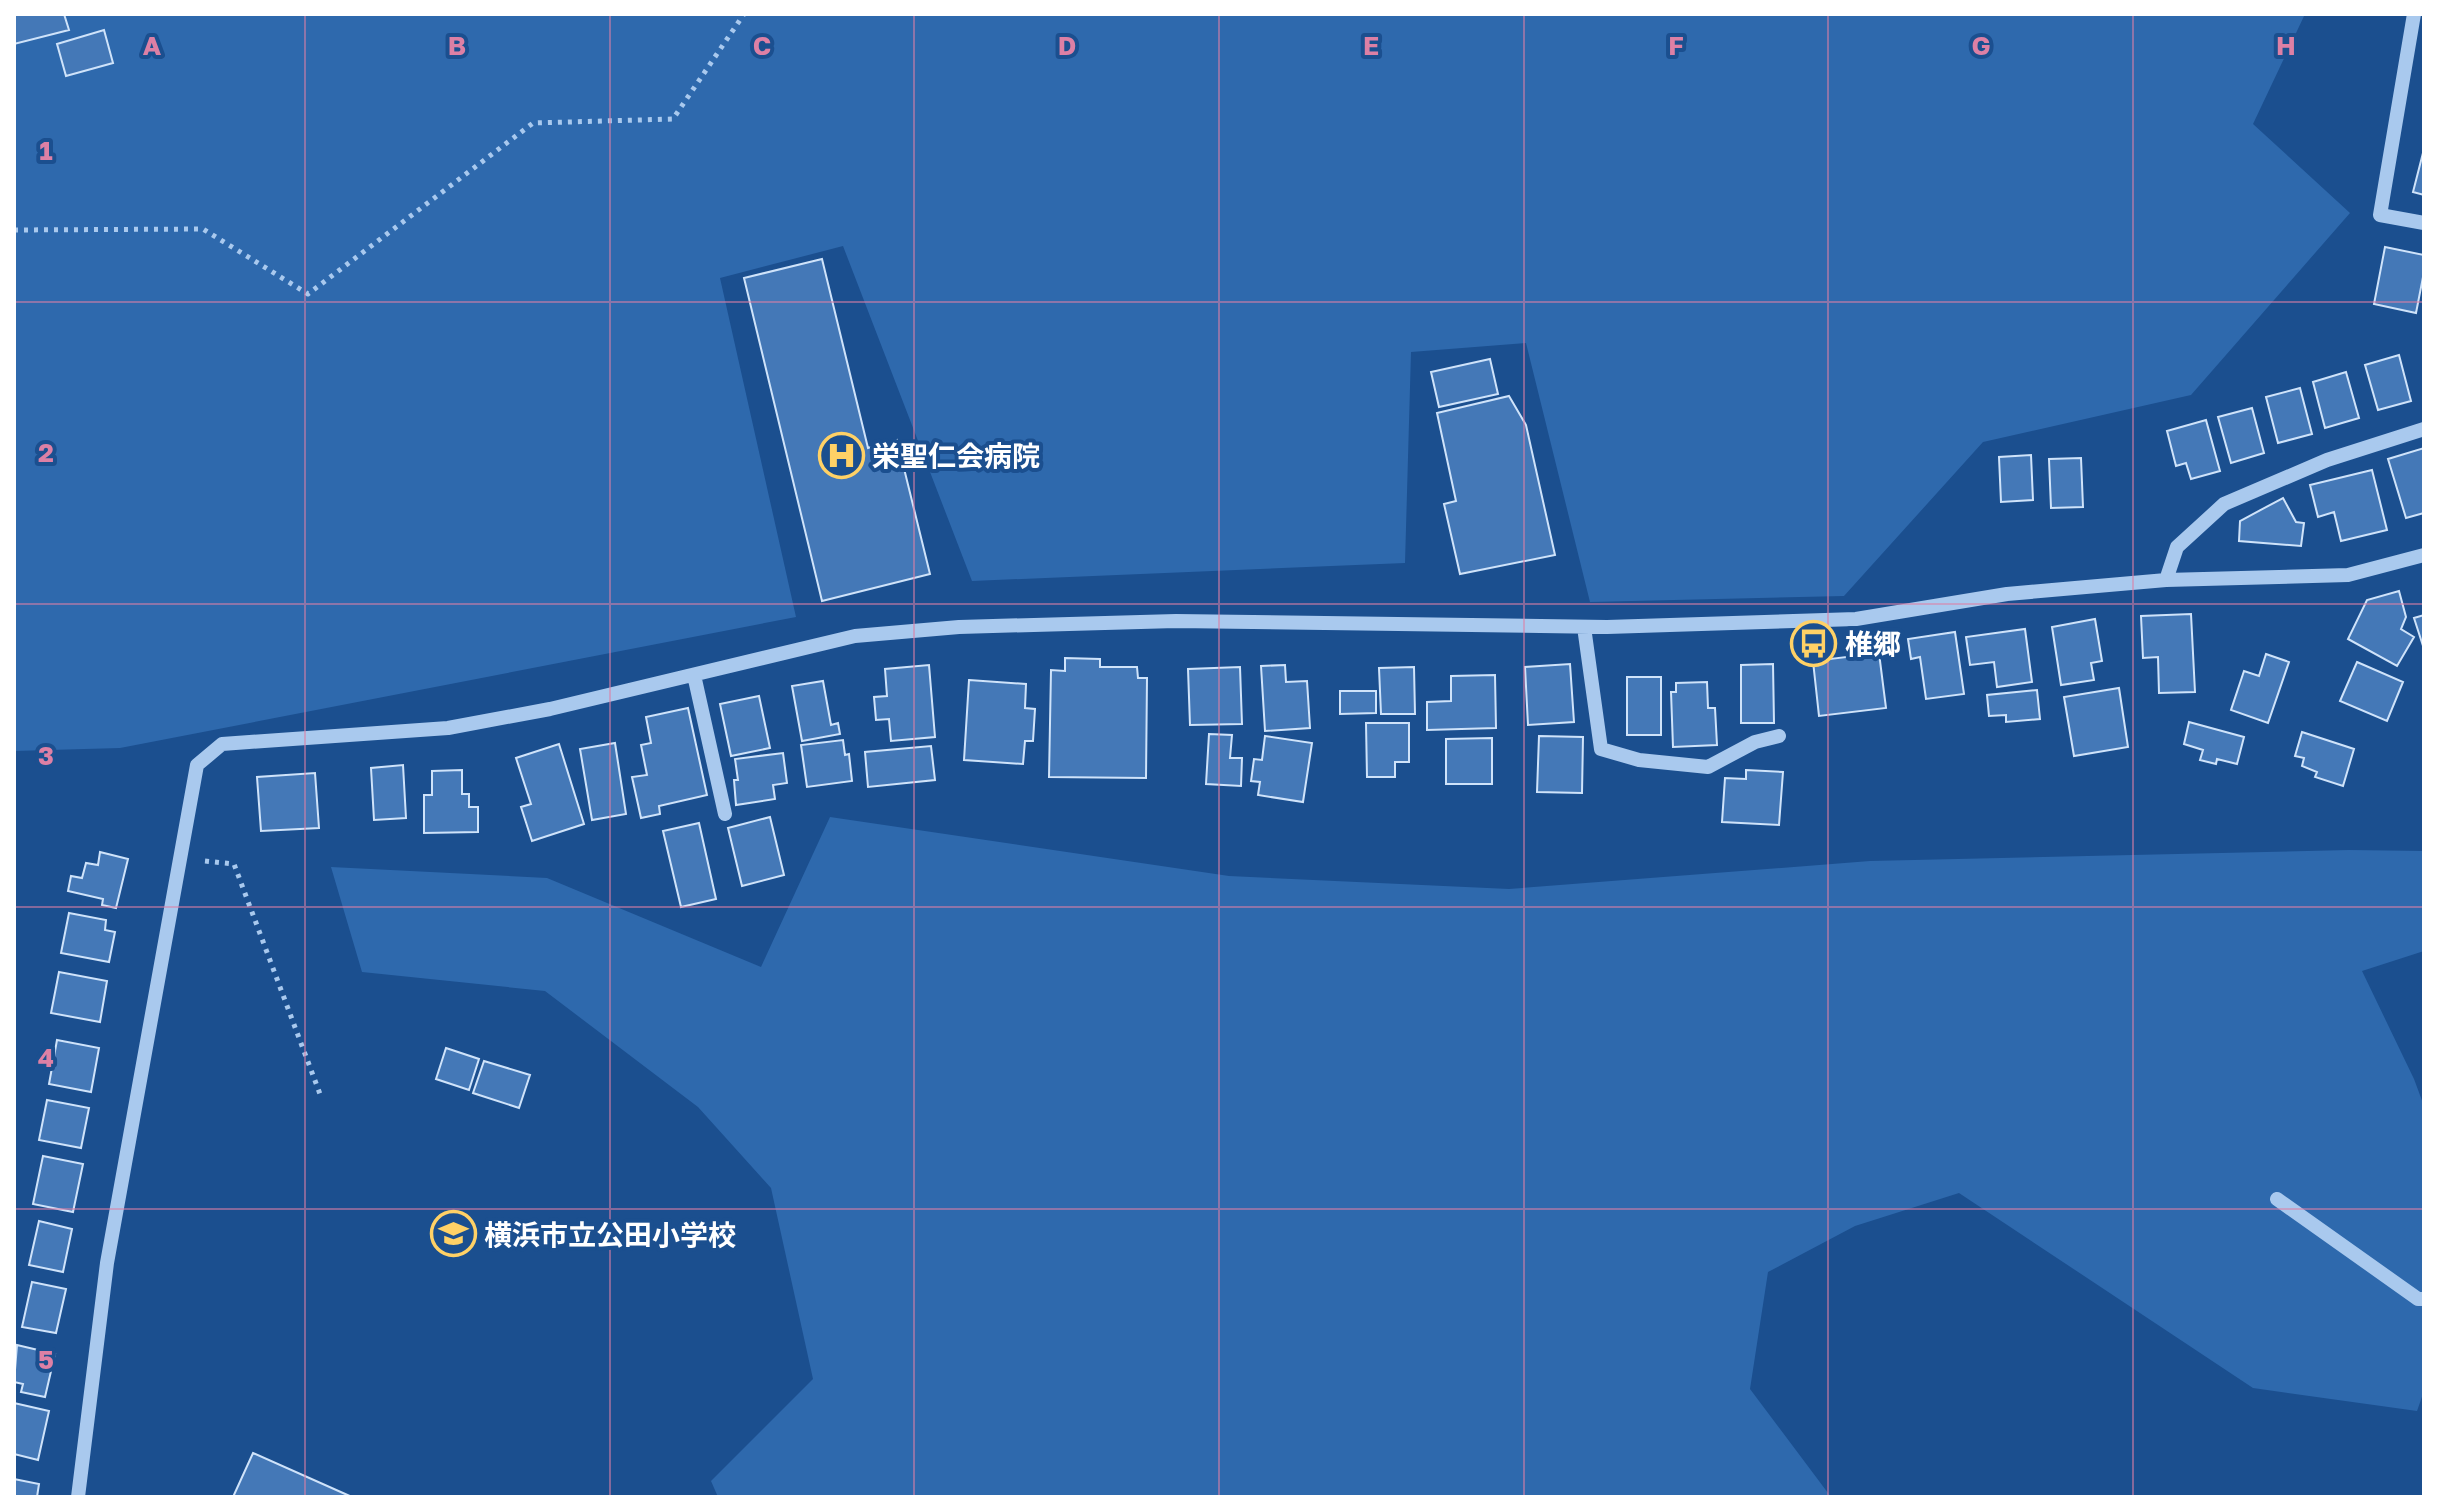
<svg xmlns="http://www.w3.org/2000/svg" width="2438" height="1511" font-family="'Golos Text','Noto Sans JP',sans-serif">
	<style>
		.green { fill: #2e69ad }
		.building { fill: #4478b7; stroke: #cfe3fa; stroke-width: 2 }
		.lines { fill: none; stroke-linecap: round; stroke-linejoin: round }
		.path { stroke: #a9c9ee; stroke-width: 5; stroke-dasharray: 4 6; stroke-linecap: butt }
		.minor { stroke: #a9c9ee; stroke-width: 14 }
		.grid { fill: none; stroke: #dd80a5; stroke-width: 2; stroke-opacity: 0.55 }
		.labels { text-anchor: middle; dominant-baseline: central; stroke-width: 8; stroke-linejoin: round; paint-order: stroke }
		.poi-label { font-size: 28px; font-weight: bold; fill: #fff; stroke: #1b4f8f; text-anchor: start }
		.grid-label { font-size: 26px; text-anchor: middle; font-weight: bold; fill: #dd80a5; stroke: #1b4f8f; stroke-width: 8; stroke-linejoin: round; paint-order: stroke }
	</style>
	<rect width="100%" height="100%" fill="#1b4f8f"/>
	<path class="green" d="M14 14H2305L2253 124 2350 213 2191 395 1983 442 1844 596 1590 602 1526 343 1411 352 1405 563 972 581 843 246 720 278 796 617 120 748 14 751Z
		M830 817 1229 876 1509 889 1870 861 2349 850 2424 851V951L2362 971 2414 1079 2424 1106V1391L2417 1411 2253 1388 1959 1193 1855 1226 1768 1272 1750 1389 1831 1497H718L711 1481 813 1379 771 1188 698 1107 545 991 362 972 331 867 547 878 761 967Z"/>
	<path class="building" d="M14 14H64L69 30 14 44Z
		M104 30 113 63 66 76 57 44Z
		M2424 149V195L2413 192Z
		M2385 247 2424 255V272L2416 313 2374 304Z
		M822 259 868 448 897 440 930 574 822 601 744 278Z
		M2399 355 2411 401 2378 410 2365 365Z
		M1490 359 1498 394 1439 407 1431 372Z
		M2346 372 2359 418 2325 428 2313 382Z
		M2300 388 2312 434 2278 443 2266 397Z
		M1509 396 1526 425 1555 555 1460 574 1444 504 1456 501 1437 413Z
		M2252 408 2264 453 2231 463 2218 417Z
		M2206 420 2220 471 2191 479 2186 463 2176 466 2167 431Z
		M2424 448V513L2406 518 2388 459Z
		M2031 455 2033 500 2001 502 1999 457Z
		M2081 458 2083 507 2051 508 2049 459Z
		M2372 470 2387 530 2341 541 2334 512 2318 517 2310 485Z
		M2283 498 2296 522 2304 523 2301 546 2239 541 2240 521Z
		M2399 591 2406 617 2401 629 2414 637 2397 666 2348 639 2367 600Z
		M2191 614 2195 692 2159 693 2158 657 2143 658 2141 616Z
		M2424 615V649L2414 618Z
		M2095 619 2102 661 2091 663 2094 680 2061 685 2052 627Z
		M2025 629 2032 682 1997 687 1994 662 1970 665 1966 637Z
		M1955 632 1964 694 1926 699 1920 657 1911 659 1908 639Z
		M1879 653 1886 708 1819 716 1813 661Z
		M2266 654 2289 662 2268 723 2231 710 2244 671 2259 676Z
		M1065 658 1100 659V667H1137L1138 678H1147L1146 778 1049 777 1051 670 1065 671Z
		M2357 662 2403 682 2387 721 2340 701Z
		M1570 664 1574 722 1528 725 1525 667Z
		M1773 664 1774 723H1741V665Z
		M929 665 935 737 891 741 889 719 876 720 874 697 887 696 885 669Z
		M1285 665 1286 682 1307 681 1310 728 1265 731 1261 666Z
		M1240 667 1242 724 1190 725 1188 669Z
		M1414 667 1415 714H1381L1379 668Z
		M1495 675 1496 728 1427 730V702L1451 701V676Z
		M1627 677H1661V735H1627Z
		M969 680 1026 684 1025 708 1035 709 1033 741H1025L1023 764 964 760Z
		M823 681 831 725 838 723 840 734 802 741 792 686Z
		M1707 682 1708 708H1715L1717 745 1673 747 1671 692H1676V683Z
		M2119 688 2128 747 2074 756 2064 697Z
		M2037 690 2040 719 2006 722V715L1989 716 1987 695Z
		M1340 691H1376V713L1340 714Z
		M759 696 770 748 731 756 720 704Z
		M688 708 707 795 659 806 660 814 641 818 632 777 647 775 641 745 651 743 646 717Z
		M2189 722 2244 737 2237 764 2217 759 2216 764 2200 760 2203 750 2184 744Z
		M1366 723H1409V762H1395V777H1367Z
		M2302 732 2354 749 2343 786 2315 777 2317 772 2302 766 2304 758 2295 756Z
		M1209 734 1232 735 1230 758H1242L1241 786 1206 784Z
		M1265 736 1312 743 1303 802 1258 795 1260 782 1251 781 1254 759 1262 760Z
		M1539 736 1583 737 1582 793 1537 792Z
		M1492 738V784H1446V739Z
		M843 740 845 755 849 754 852 781 807 787 801 745Z
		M615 743 626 814 592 820 580 749Z
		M559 744 584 824 532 841 521 807 531 804 516 758Z
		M931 746 935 780 868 787 865 752Z
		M783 753 787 783 773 785 775 799 736 805 734 780H738L735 759Z
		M403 765 406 818 374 820 371 768Z
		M462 770V794H469V807H478V832L424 833V795H432V771Z
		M1746 770 1783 772 1779 825 1722 822 1725 778 1746 779Z
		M315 773 319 828 261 831 257 777Z
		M770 817 784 875 742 886 728 828Z
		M699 823 716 899 681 907 663 831Z
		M100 852 128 859 116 908 102 905 103 899 68 891 71 876 82 878 86 863 98 865Z
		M69 913 106 920 105 930 115 932 109 962 61 953Z
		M59 972 107 981 100 1022 51 1013Z
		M57 1040 99 1048 91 1092 49 1084Z
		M446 1048 479 1059 469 1090 436 1079Z
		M484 1061 530 1075 519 1108 473 1093Z
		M47 1100 89 1108 81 1148 39 1140Z
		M43 1156 83 1164 73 1212 33 1204Z
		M39 1221 72 1229 63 1272 29 1265Z
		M32 1282 66 1289 56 1333 22 1327Z
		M17 1345 55 1354 45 1397 21 1392 23 1384 14 1382Z
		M14 1403 49 1411 38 1460 14 1454Z
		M253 1453 352 1497H233Z
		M14 1479 39 1484 37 1497H14Z"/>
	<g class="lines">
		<path class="path" d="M14 230 203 229 308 294 533 123 673 119 744 14
			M205 861 234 864 320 1094"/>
		<path class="minor" d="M2414 14 2380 215 2424 223
			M2166 580 2177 547 2224 504 2327 460 2424 429
			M1584 627 1601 749 1639 760 1708 767 1755 742 1779 736
			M694 675 725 814
			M2277 1199 2418 1299H2424
			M78 1497 107 1263 197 765 222 744 448 728 550 709 855 636 959 627 1176 621 1607 627 1856 619 2007 594 2166 580 2348 575 2424 555"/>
	</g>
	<path class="grid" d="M305 14V1497M610 14V1497M914 14V1497M1219 14V1497M1524 14V1497M1828 14V1497M2133 14V1497M14 302H2424M14 604H2424M14 907H2424M14 1209H2424"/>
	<defs>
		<symbol id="hospital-ring" viewBox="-11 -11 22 22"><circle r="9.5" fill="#1b4f8f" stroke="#ffd166" stroke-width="1.5"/><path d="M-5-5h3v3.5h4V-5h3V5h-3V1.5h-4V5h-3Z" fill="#ffd166"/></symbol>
		<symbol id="bus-ring" viewBox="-11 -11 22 22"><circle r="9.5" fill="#1b4f8f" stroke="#ffd166" stroke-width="1.5"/><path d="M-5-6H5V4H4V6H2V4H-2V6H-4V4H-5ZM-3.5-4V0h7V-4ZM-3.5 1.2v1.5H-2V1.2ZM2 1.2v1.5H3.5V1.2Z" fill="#ffd166"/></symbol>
		<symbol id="school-ring" viewBox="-11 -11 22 22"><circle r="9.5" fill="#1b4f8f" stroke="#ffd166" stroke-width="1.5"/><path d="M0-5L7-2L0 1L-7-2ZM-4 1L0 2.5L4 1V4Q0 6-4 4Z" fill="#ffd166"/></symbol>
	</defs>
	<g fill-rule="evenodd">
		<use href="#hospital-ring" x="816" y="430" width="51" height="51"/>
		<use href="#bus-ring" x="1788" y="618" width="51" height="51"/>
		<use href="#school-ring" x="428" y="1208" width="51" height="51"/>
	</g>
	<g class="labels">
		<g class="poi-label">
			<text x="872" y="455">栄聖仁会病院</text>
			<text x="1845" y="643">椎郷</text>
			<text x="484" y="1234">横浜市立公田小学校</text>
		</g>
	</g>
	<g class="grid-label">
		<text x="152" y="55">A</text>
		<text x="457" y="55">B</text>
		<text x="762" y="55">C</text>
		<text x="1067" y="55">D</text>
		<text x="1371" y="55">E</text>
		<text x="1676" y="55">F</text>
		<text x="1981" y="55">G</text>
		<text x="2286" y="55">H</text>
		<text x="46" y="160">1</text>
		<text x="46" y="462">2</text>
		<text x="46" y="765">3</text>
		<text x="46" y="1067">4</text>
		<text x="46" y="1369">5</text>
	</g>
	<rect width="2438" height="1511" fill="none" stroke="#ffffff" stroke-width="32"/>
</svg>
